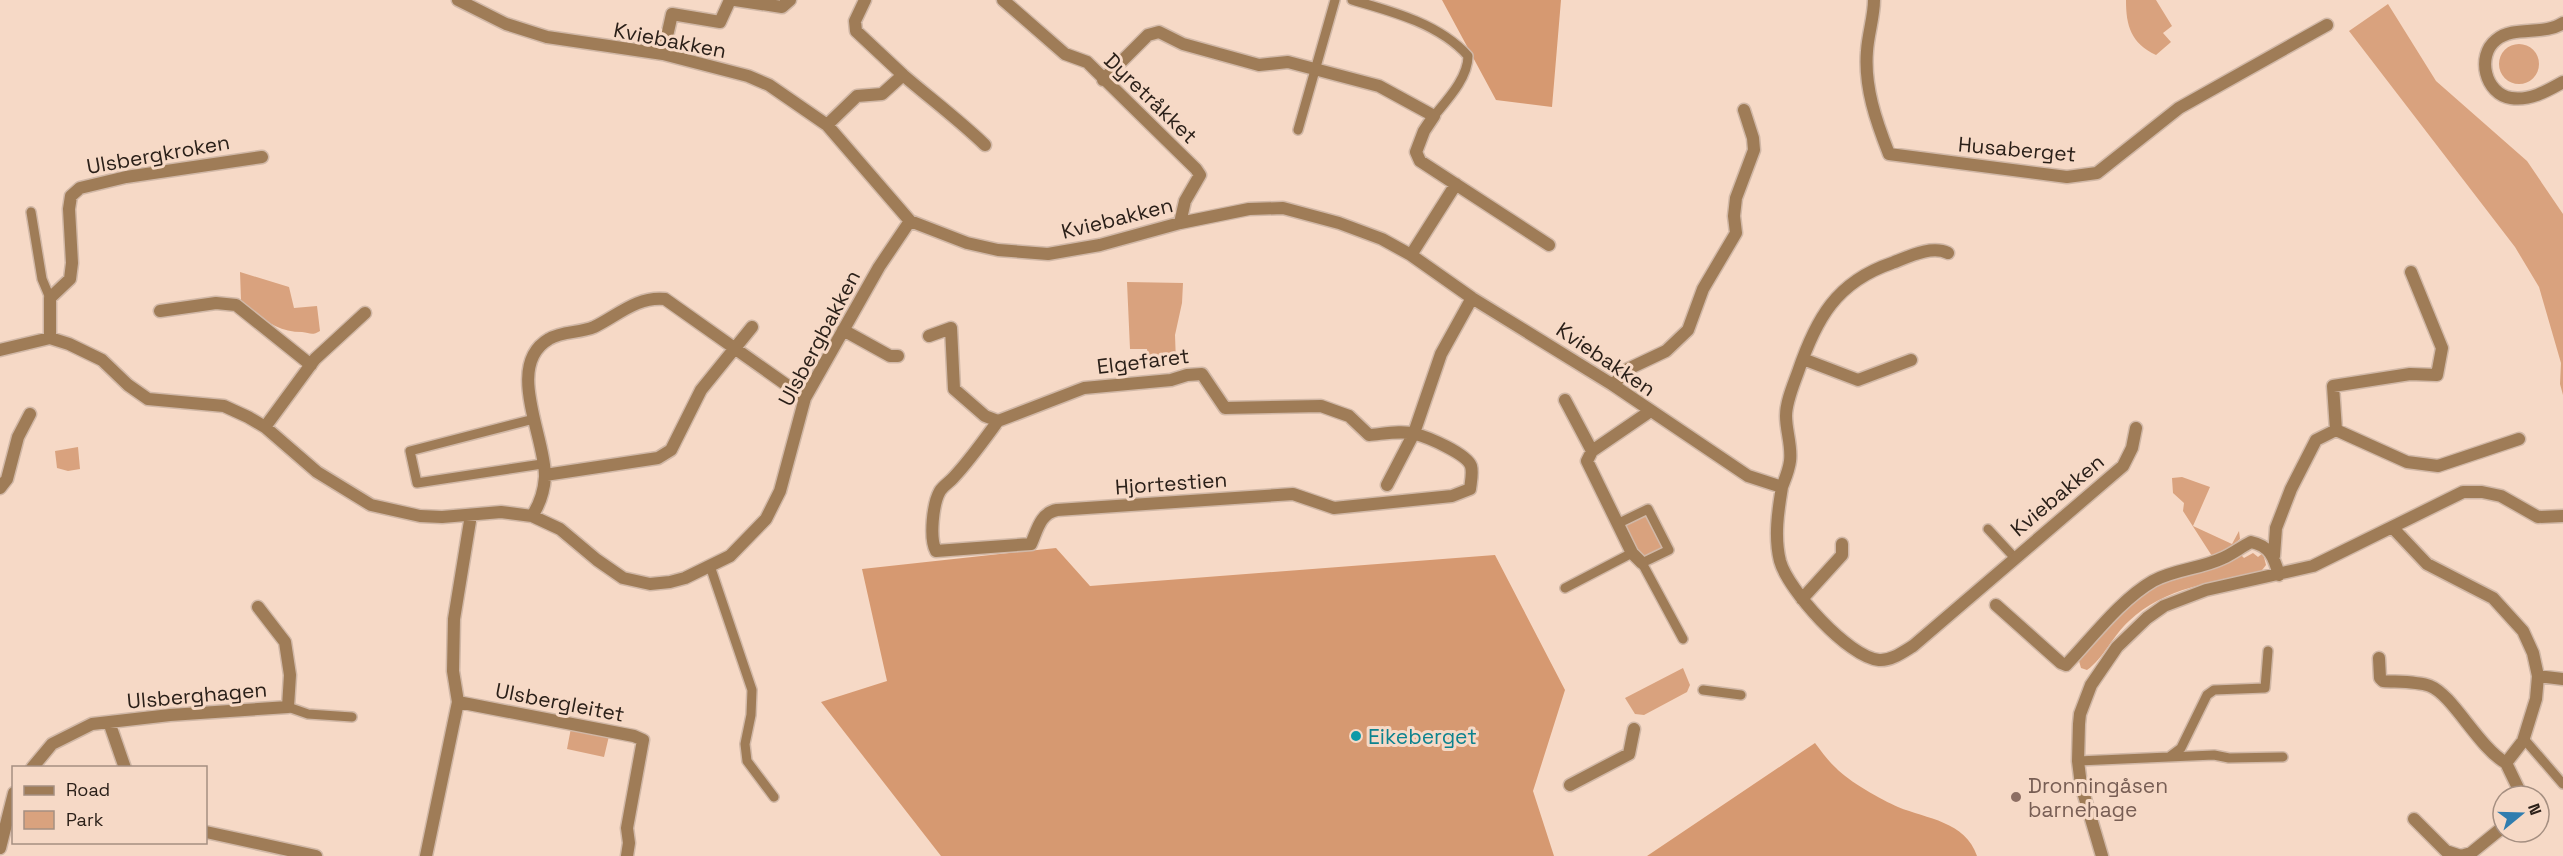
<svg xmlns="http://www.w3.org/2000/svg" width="2563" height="856" font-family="'Space Grotesk',sans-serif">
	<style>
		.green { fill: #d9a27e }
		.forest { fill: #d69971 }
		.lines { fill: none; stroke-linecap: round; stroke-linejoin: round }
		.service-casing { stroke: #d1b8a7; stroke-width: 12 }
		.minor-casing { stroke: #d1b8a7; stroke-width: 15 }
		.service { stroke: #9f7c57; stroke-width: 9 }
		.minor { stroke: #9f7c57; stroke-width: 12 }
		.culture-dot { fill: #0f9aa8; stroke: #f6d9c6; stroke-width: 2 }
		.education-dot { fill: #8d6e63; stroke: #f6d9c6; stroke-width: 2 }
		.labels { text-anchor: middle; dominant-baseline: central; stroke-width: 6; stroke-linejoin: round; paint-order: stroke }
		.street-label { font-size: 21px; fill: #2b2019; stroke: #f6d9c6 }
		.culture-label { font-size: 21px; fill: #0d838f; stroke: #f6d9c6; text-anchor: start }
		.education-label { font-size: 21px; fill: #785e54; stroke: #f6d9c6; text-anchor: start }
	</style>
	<rect width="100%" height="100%" fill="#f6d9c6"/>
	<path class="green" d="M2126 0H2156L2172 26 2163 33 2171 42 2156 55C2131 43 2126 26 2126 0Z
		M2388 4 2436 81 2527 161 2563 214V395L2560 384 2561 363 2539 287 2515 247 2349 31Z
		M2499 64a20 20 0 1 1 40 0a20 20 0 1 1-40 0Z
		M240 272 289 287 294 308 317 306 320 331C312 336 310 333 302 332 276 332 260 317 241 300Z
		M1127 282 1183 283 1182 303 1175 335 1176 363 1149 365 1147 349H1130Z
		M78 447 80 469 68 471 57 468 55 451Z
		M2182 477 2210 487 2193 526 2232 544 2239 531 2240 539 2223 553 2212 556 2183 511 2184 503 2173 493 2172 478Z
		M1648 509 1669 550 1642 563 1617 524Z
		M2253 553 2258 557 2263 553 2266 565 2259 574C2213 582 2165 587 2129 621 2113 635 2104 658 2087 670L2081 668 2079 661C2094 634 2131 600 2158 584 2177 572 2217 562 2240 554L2244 558Z
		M1683 668 1690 685 1687 692 1644 715 1635 714 1625 698Z
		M571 728 609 736 604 757 567 749Z"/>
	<path class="forest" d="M1442 0H1561L1552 107 1496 100Z
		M1056 548 1090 586 1495 555 1565 690 1533 791 1554 856H941L821 702 887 681 862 569Z
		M1815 743C1822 752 1828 761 1836 768 1848 781 1882 800 1898 807 1927 819 1965 821 1977 856H1647Z"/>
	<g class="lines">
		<defs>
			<path id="service" d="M1352 0C1391 11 1440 24 1468 56 1468 78 1447 100 1434 116
				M1298 130 1335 0
				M31 212 42 279 50 298
				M534 419 410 451 417 483 542 464
				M1617 524 1648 509 1669 550 1642 563 1683 639
				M1988 529 2014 557
				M710 566 752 690 751 715 745 744 747 761 774 797
				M1565 588 1632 553
				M1703 690 1741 695
				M288 707 308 714 352 717
				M2524 739 2563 784
				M2169 757 2181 748 2207 695 2214 690 2265 688 2268 651
				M2078 761 2214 755 2229 758 2283 757"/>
			<path id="minor" d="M458 0 506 24 547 37 663 54 748 76 769 85 827 125 910 221 967 243 998 250 1048 254 1100 245 1180 223 1249 209 1283 208 1339 223 1382 239 1411 255 1472 298 1613 385 1748 476 1782 487C1778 511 1774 537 1780 561 1788 590 1848 657 1879 660 1891 661 1903 652 1913 646L2123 466 2132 448 2136 428
				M735 0 782 7 790 0
				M1003 0 1065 54 1087 62 1196 169 1200 175 1185 201 1180 223
				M1874 0C1874 17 1868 34 1867 51 1864 87 1876 121 1889 154L2067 177 2097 173 2179 108 2327 25
				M2563 23C2544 36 2514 25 2496 40 2476 56 2485 94 2511 98 2530 101 2547 91 2563 82
				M663 54 672 14 720 22 730 0
				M903 75C931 99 959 120 985 145
				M1103 80 1148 35 1159 32 1183 44 1259 65 1288 62 1379 86 1434 116 1424 131 1416 152 1420 161 1549 245
				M827 125 857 96 882 94 903 75 856 31 855 21 865 0
				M1411 255 1456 184
				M160 311 216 303 236 305 311 365
				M843 330 890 356H898
				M929 336 951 328 954 389 985 416 998 421 1084 388 1171 380 1187 375 1202 374 1225 408 1321 406 1349 416 1369 435C1383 434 1402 430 1415 434 1428 437 1467 454 1471 466 1473 473 1471 481 1470 489L1452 496 1334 508 1293 494 1057 510C1040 513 1037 531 1031 544L936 551C929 538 933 503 940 491 944 485 950 482 954 477 970 460 984 440 998 421
				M50 338V298L70 279 72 263 69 209 71 196 80 188 126 177 262 157
				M0 350 50 338 69 344 102 360 128 385 148 399 224 406 248 417 265 427 317 472 371 505 420 516 442 517 501 512 532 516 560 529 597 560 623 578 650 584 670 582 685 578 730 556 766 519 780 491 805 398 879 267 910 221
				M1803 359 1858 380 1911 360
				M1613 385 1628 369 1666 351 1688 330 1703 289 1736 233 1734 216 1736 198 1754 150 1753 138 1744 110
				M1565 400 1592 451
				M265 427 315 359 365 313
				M2336 430 2333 386 2410 374 2437 375 2442 348 2411 272
				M545 475 658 458 671 450 701 390 752 327
				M1387 485 1414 433 1441 354 1472 298
				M1782 487C1785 479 1789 470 1790 461 1792 446 1786 431 1786 416 1786 402 1793 386 1798 372 1816 319 1836 282 1892 263 1908 257 1931 245 1948 253
				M0 488 7 479 18 437 30 414
				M532 516C540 504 544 491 545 477 546 438 504 365 549 339 562 331 580 333 594 327 617 316 637 296 665 299L805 398
				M2392 527 2427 564 2493 598 2523 631 2533 653 2538 676 2536 699 2523 741 2506 763 2520 792V796
				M2274 556 2276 528 2291 489 2316 440 2336 430 2407 462 2438 466 2519 439
				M1642 563 1632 553 1587 461 1592 451 1649 412
				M1802 599 1842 555V544
				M1996 605 2061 663 2066 665C2092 638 2120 600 2153 581 2175 569 2200 569 2223 558 2232 554 2241 547 2251 542 2270 546 2274 557 2279 575
				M2379 658 2380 678 2383 681C2397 682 2417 681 2430 686 2453 695 2478 747 2506 763
				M2538 676 2563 679
				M458 702 634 736 643 740 627 828 629 843 627 856
				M109 722 125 768
				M32 768 52 744 92 724 170 715 288 707 290 675 285 642 258 607
				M1570 785 1629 754 1634 729
				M2414 819 2446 851 2461 856
				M206 832 316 856
				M0 848 14 793
				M426 856 458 702 453 671 454 619 471 515
				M2102 856 2081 785 2078 761 2079 724 2080 714 2091 685 2117 647 2147 618 2164 606 2206 590 2313 566 2463 492H2482L2501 496 2538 517 2563 516
				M2461 856 2471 853 2503 827"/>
		</defs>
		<use href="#service" class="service-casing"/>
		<use href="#minor" class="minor-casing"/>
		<use href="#service" class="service"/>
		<use href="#minor" class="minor"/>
	</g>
	<circle class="culture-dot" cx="1356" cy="736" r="6"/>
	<circle class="education-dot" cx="2016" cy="797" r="6"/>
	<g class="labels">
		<g class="street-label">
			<text transform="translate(670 40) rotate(11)">Kviebakken</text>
			<text transform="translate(1151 98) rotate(44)">Dyretråkket</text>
			<text transform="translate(2017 149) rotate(5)">Husaberget</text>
			<text transform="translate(158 154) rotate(-10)">Ulsbergkroken</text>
			<text transform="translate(1117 218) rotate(-14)">Kviebakken</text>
			<text transform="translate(819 338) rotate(-62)">Ulsbergbakken</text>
			<text transform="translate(1606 359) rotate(34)">Kviebakken</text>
			<text transform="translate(1143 361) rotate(-7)">Elgefaret</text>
			<text transform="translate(1171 483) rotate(-4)">Hjortestien</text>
			<text transform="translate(2057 495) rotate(-40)">Kviebakken</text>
			<text transform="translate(197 695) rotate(-5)">Ulsberghagen</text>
			<text transform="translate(560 702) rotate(11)">Ulsbergleitet</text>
		</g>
		<g class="culture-label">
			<text x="1368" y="736">Eikeberget</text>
		</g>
		<g class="education-label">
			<text x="2028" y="785">Dronningåsen<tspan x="2028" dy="24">barnehage</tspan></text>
		</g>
	</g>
	<rect x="12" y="766" width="195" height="78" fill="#f6d9c6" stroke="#a58f81" stroke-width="1.5"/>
	<rect x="24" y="786" width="30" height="9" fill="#9f7c57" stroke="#a58f81" stroke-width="1.5"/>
	<text x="66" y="796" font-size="18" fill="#2b2019">Road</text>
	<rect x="24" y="811" width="30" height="18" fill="#d9a27e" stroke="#a58f81" stroke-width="1.5"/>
	<text x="66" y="826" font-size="18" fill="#2b2019">Park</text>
	<g transform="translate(2521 814) rotate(71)"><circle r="28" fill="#f6d9c6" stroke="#a58f81" stroke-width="1.5"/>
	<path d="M0-4.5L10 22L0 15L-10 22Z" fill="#307daf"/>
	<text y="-9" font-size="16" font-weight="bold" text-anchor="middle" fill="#2b2019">N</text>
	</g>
</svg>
